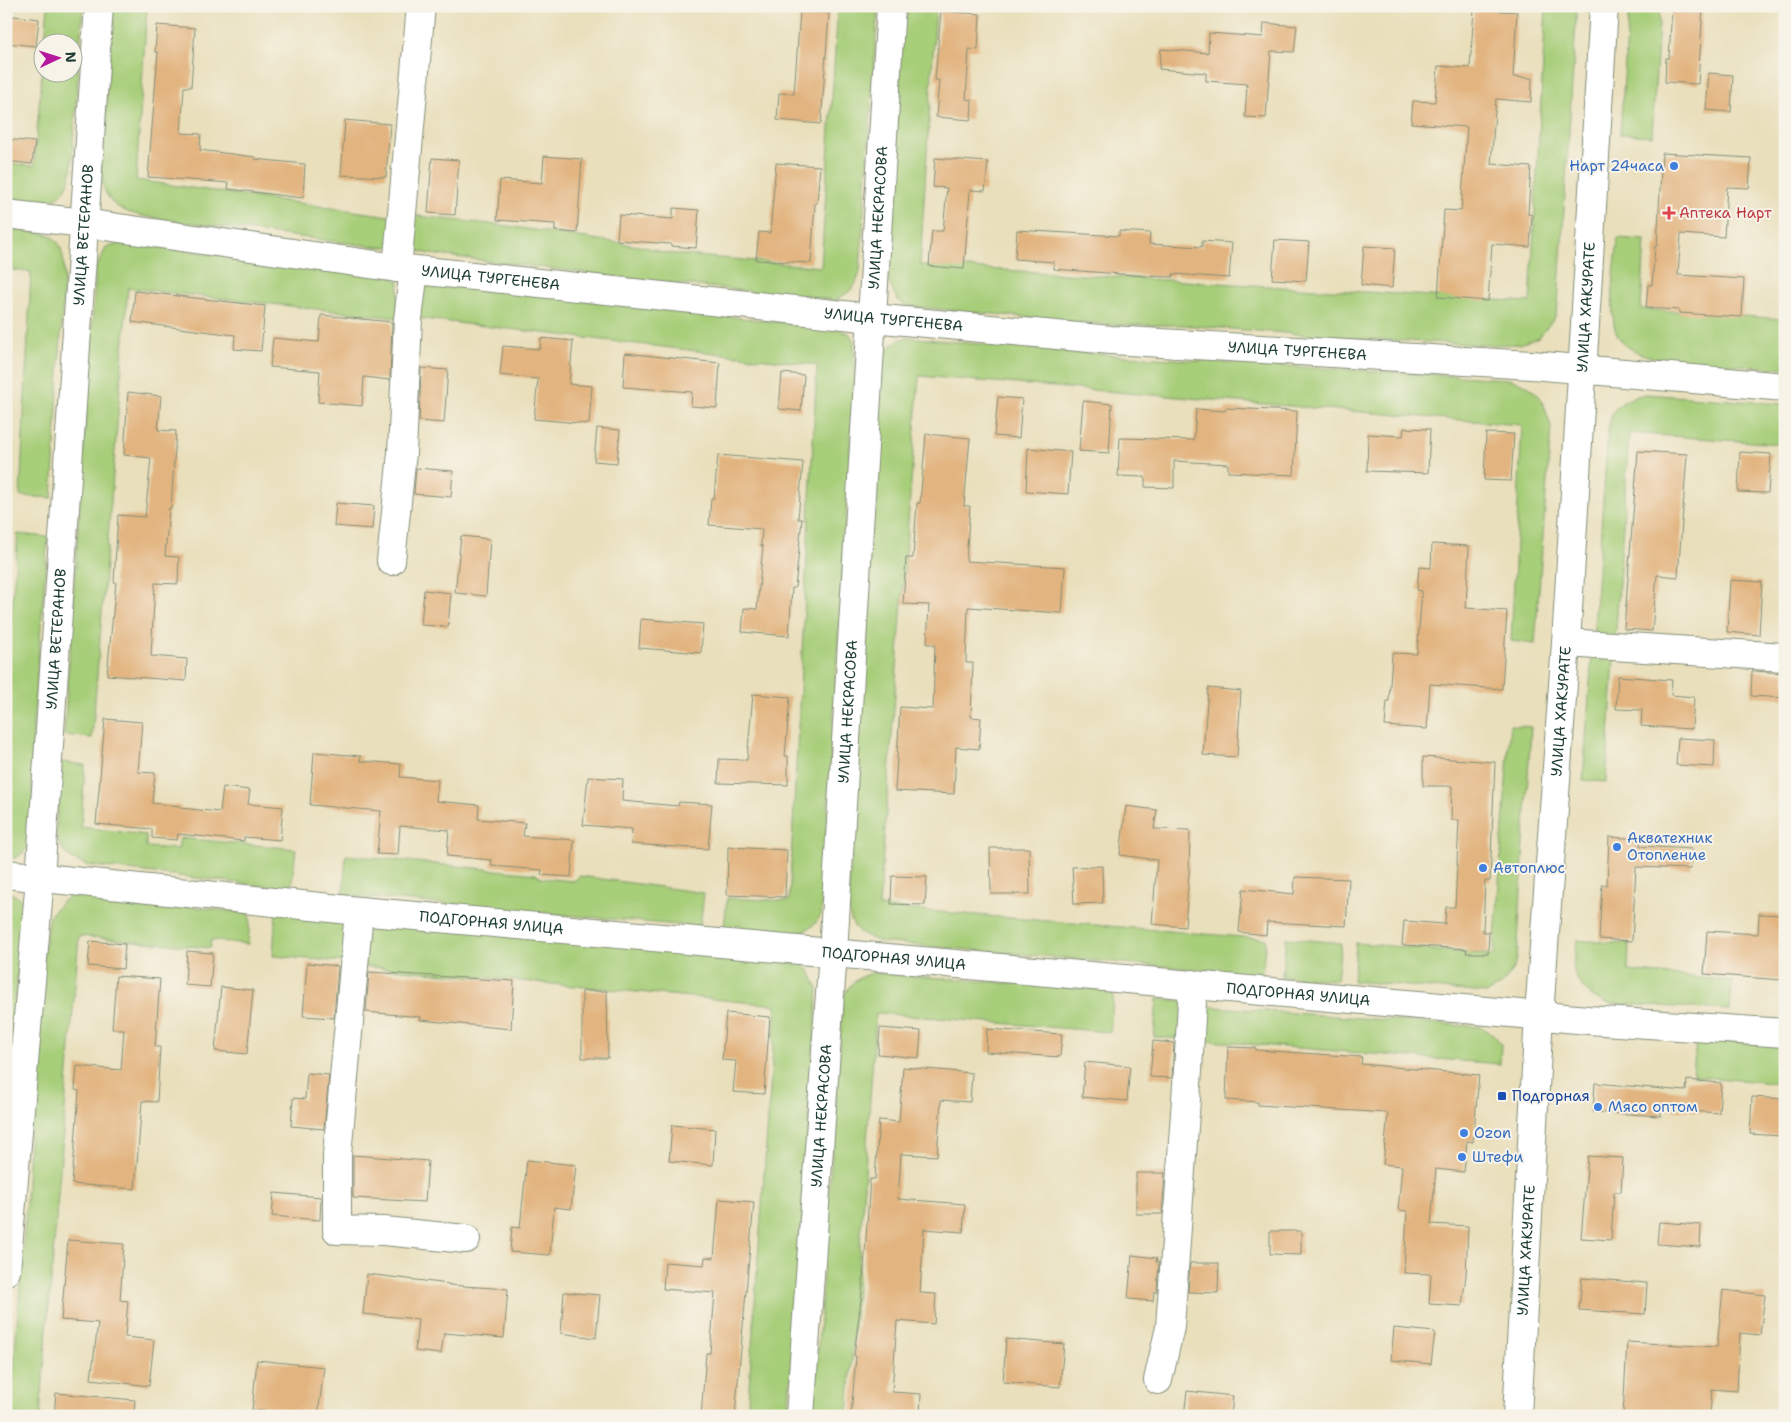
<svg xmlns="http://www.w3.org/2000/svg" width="1791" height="1422" font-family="'Shantell Sans',sans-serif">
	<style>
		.green { fill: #a7ce79; stroke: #638656 }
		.building { fill: #e2b47f }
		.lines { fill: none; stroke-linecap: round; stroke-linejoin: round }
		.minor-casing { stroke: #848e78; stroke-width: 30 }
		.major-casing { stroke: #848e78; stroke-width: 30 }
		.minor { stroke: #fff; stroke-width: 28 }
		.major { stroke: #fff; stroke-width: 28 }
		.shop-dot { fill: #3f7fe0; stroke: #f7f3e8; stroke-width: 2 }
		.health-dot { fill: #e0444e; stroke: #f7f3e8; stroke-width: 2 }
		.transit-dot { fill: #1a4fb4; stroke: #f7f3e8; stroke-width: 2 }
		.labels { text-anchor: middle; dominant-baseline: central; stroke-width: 4; stroke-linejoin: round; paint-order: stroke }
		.shop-label { font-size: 15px; fill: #366cbe; stroke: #f7f3e8; text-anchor: start }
		.health-label { font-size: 15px; fill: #be3a42; stroke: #f7f3e8; text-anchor: start }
		.street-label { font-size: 15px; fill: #1f3d34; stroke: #f7f3e8 }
		.transit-label { font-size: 15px; fill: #164399; stroke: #f7f3e8; text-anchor: start }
	</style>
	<rect width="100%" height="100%" fill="#f7f3e8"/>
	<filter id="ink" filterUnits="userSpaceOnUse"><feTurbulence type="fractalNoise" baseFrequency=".02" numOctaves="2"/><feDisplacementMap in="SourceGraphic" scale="10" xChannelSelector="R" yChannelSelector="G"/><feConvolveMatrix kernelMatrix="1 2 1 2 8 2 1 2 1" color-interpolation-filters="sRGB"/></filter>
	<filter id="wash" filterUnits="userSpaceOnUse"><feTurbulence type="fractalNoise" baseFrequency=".0096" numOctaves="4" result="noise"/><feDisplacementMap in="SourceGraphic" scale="20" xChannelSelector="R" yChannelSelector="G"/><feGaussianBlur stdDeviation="1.12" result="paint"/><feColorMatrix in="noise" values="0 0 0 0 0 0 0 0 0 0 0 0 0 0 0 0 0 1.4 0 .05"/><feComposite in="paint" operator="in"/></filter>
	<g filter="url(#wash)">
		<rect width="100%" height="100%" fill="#e9dfbb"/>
		<path class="green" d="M48 6H83L71 174C62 211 36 203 6 199V163L34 166 42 72H72V42H45Z
			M113 6H147L136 180 396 217 389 247H378L167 220C132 214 104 214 101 172Z
			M838 6H878L860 271C856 288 850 293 834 300L661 282 430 254 419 251 411 239 409 215 507 226 646 247 664 253 821 267Z
			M903 6H936L920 265 1530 302 1546 6H1577L1558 304 1555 317 1539 337 1520 344 1488 345 1348 338 1181 325H1111L906 306 897 299 888 281Z
			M1629 6H1660L1652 136 1620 134Z
			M6 229C50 234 65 228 64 280L52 498 20 496 31 272 6 269Z
			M1618 238 1645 240 1641 309 1785 319V369L1656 358C1642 355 1628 350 1619 338 1606 320 1616 261 1618 238Z
			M121 243 390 276 399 281 397 318 128 288 92 738 64 735 96 268 106 248Z
			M428 282 838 329 850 334 854 342 855 370 821 914C810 946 749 932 724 929L727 898 789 901 817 365 415 318 421 285Z
			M907 337C1107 358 1308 367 1509 379 1538 386 1543 400 1551 427L1535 644 1511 641 1522 425 919 376 879 907 1266 939 1262 975 880 942C857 932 851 931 848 904L879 373C884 355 888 343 907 337Z
			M1646 394 1783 404 1780 444 1629 433 1606 782 1583 780 1608 431C1609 426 1610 419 1612 414 1618 402 1634 396 1646 394Z
			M18 534 48 537 33 725 32 785 34 815 32 840 23 853 16 858 6 857V677Z
			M1510 725 1531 727 1517 958C1513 973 1502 988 1486 993L1353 981 1356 943 1494 955Z
			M61 762 85 765 81 827 146 835V847L178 849 180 838 296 849 291 889 86 865 72 859 65 853 56 837Z
			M346 855 536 874 541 878 574 881 580 876 704 893 700 927 343 895Z
			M6 890 19 898 23 903 6 1120Z
			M76 894 248 913 250 918 248 944 211 940 210 948 79 936 40 1416H10L25 1221 35 1023 48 919C56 907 63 898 76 894Z
			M276 910 347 916 344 962 273 956Z
			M366 919 797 960 810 971 818 989 788 1416H747L776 1005 362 966Z
			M1286 938 1341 943 1337 980 1282 976Z
			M1577 940 1629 944 1628 971 1732 981 1730 1010 1606 1003C1593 999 1577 985 1574 971 1572 962 1576 949 1577 940Z
			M874 973 1114 991 1110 1032 876 1013 848 1416H813L843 999C849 983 858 976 874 973Z
			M1157 999 1187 1001 1182 1039 1154 1037Z
			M1201 1006 1481 1027 1494 1035 1501 1044 1500 1064 1197 1040Z
			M1696 1040 1785 1045V1084L1693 1076Z"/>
		<g id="blocks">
			<path class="building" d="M1672 6H1703L1698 84 1665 82 1666 58H1669Z
				M1474 9 1517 12 1513 77 1532 78 1531 102 1496 99 1491 164 1531 167 1528 214 1532 215 1530 247 1492 244 1488 301 1438 297 1444 210 1461 211 1467 127 1411 123 1413 101 1435 102 1438 66 1470 68Z
				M800 11 829 13 821 124 777 120 779 93 794 94Z
				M941 11 980 14 978 50 969 49 966 99 972 100 971 120 936 117 939 80H935Z
				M6 15 39 19 36 46 6 43Z
				M1264 23 1297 26 1294 52 1271 51 1266 118 1245 117 1247 84 1206 81V73L1159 69 1161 49 1208 53 1209 33 1263 37Z
				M157 25 195 28 191 87H184L181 133 201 134 200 150 255 157V159L305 164 303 198 228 189 229 183 148 177 158 52H155Z
				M1709 73 1733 75 1731 112 1706 110Z
				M345 120 390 124 386 177 341 175Z
				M6 139 35 142 32 164 6 161Z
				M1662 153 1751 158 1749 188 1727 187 1724 237 1681 234 1678 275 1744 279 1742 317 1679 313V310L1646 308 1648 285H1652L1655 246H1657Z
				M544 156 582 159 577 233 555 231V224L497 220 500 180 542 183Z
				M432 158 459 160 455 215 428 213Z
				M935 158 988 162 985 191 970 190 964 269 929 266 932 231H943L947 188 933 187Z
				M776 163 820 166 817 203H815L811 263 756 260 759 232 770 233Z
				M673 208 699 210 696 248 671 246V244L617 240 619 215 673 219Z
				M1017 230 1119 236V231L1150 233 1149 244 1202 247V241L1232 243 1229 278 1173 274V277L1147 276 1054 269V262L1015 259Z
				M1275 240 1309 242 1306 281 1272 279Z
				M1364 246 1395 248 1392 288 1361 285Z
				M135 291 265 306 261 351 234 349 235 335 132 322Z
				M321 315 392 322 390 380 364 377 362 406 318 402 320 371 270 367 273 338 319 342Z
				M541 338 573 341 569 384 592 386 589 424 534 419 538 379 500 375 503 346 540 349Z
				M625 353 720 363 717 408 691 406 692 392 623 387Z
				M421 368 448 370 444 423 419 421Z
				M782 373 804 375 801 411 779 409Z
				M128 392 161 396 158 430 176 431 171 508H169L165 556 179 557 178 584 155 583 151 656 187 659 186 681 107 675 116 582H114L118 515 145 517 151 458 124 455Z
				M998 397 1022 399 1019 438 994 436Z
				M1083 401 1112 404 1109 453 1079 451Z
				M1226 408 1297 411 1294 475 1228 472V464L1174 461V488L1145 487V477L1118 476 1120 438 1194 440 1196 409 1225 411Z
				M597 428 620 430 617 463 594 461Z
				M1404 428 1430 429 1428 473 1367 471 1368 434 1403 436Z
				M1486 433 1514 434 1511 481 1484 480Z
				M926 434 970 438 964 506H970L966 561 1065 567 1062 613 968 607 966 663H973L971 717 981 718 979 749 956 747 954 794 895 791 900 707 933 709 935 644H927L929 605 903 604 906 558H913L917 503H920Z
				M1028 448 1071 452 1068 494 1026 491Z
				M1638 451 1687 454 1678 577 1657 575 1652 631 1624 629Z
				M1740 452 1771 454 1768 493 1738 492Z
				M718 455 803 462 798 519H802L795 588H792L789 636 742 632 744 608 757 609 763 546H761L762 529 709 525 711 498H714Z
				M416 468 453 471 451 497 414 494Z
				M336 503 374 506 372 529 334 526Z
				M461 536 490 539 486 596 455 593Z
				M1432 544 1469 546 1466 608 1507 611 1502 689 1430 684 1427 729 1385 726 1387 701H1389L1392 653 1417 654 1422 591 1417 590 1419 567 1431 568Z
				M1730 580 1762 582 1759 635 1727 632Z
				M424 590 451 593 448 627 421 625Z
				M641 619 703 624 701 653 639 648Z
				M1752 671 1785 673V698L1751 696Z
				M1618 676 1672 680 1671 695 1694 697 1692 729 1641 726 1642 710 1616 709Z
				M1208 688 1241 691 1237 757 1203 755Z
				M753 694 790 697 785 756H788V785L718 783 719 759 747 760Z
				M105 719 142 722 138 772 155 773 152 803 180 806V808L220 812 223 787 250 790 248 804 283 807 280 840 244 837V841L178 834 177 840 152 838V829L96 824Z
				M1678 738 1715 740 1714 767 1676 765Z
				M314 752 361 756 360 761 401 764 400 777 438 780 436 801 479 805 478 819 525 823 523 836 574 840 571 877 541 875 542 870 491 866 492 860 447 856 449 830 400 826 398 855 377 854 381 811 310 805Z
				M1423 757 1495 762 1490 881H1485L1483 932H1489L1488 953H1466L1467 949 1402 945 1404 921 1445 924 1446 907H1455L1459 820H1451L1452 786H1423Z
				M588 777 623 779 622 801 678 806 679 802 712 804 708 849 631 844 632 829 583 825Z
				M1126 806 1157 810 1154 829 1190 830 1189 874 1185 927 1152 924 1157 860 1120 855Z
				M1609 837 1641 839 1640 846 1692 849 1691 869 1636 867 1632 941 1599 939 1602 884 1607 885Z
				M728 847 787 850 785 897 727 895Z
				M990 848H1029L1030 894H991Z
				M1102 866 1103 903 1074 904 1072 867Z
				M892 876 927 877 925 905 891 904Z
				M1295 877 1349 879 1346 926 1267 922 1266 935 1239 932 1243 889 1294 894Z
				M1759 914 1785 915 1782 980 1704 974 1707 931 1758 934Z
				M90 941 125 944 123 969 88 966Z
				M187 951 213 953 210 987 185 985Z
				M307 963 338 966 334 1018 303 1016Z
				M369 972 514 981 511 1029 420 1020 421 1017 366 1012Z
				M116 976 160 979 155 1047H160L157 1102 142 1101 135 1189 72 1184 79 1091 75 1090 77 1066 121 1070 124 1029H112Z
				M221 987 253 990 247 1054 215 1051Z
				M582 991H607L608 1058H582Z
				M726 1013 770 1017 764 1094 733 1092 736 1061 722 1060Z
				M880 1028 921 1031 919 1058 878 1054Z
				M987 1029 1062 1034 1060 1057 986 1052Z
				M1153 1041 1174 1043 1172 1078 1150 1077Z
				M1228 1047 1256 1048V1050L1362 1057 1361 1064 1479 1075 1473 1142 1467 1141 1464 1172 1436 1169 1431 1224 1468 1226 1466 1275 1462 1306 1429 1304 1431 1274 1404 1273 1407 1211 1398 1210 1402 1166 1383 1164 1388 1113 1258 1105V1102L1226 1100Z
				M1085 1062 1130 1066 1127 1101 1082 1097Z
				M903 1067 972 1073 970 1102 941 1100 937 1156 901 1154 898 1199 965 1204 963 1232 924 1229 920 1293 936 1294 934 1324 897 1321 892 1392 921 1394 920 1416H851L856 1356H854L863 1283 870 1179H875L879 1120 899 1122Z
				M307 1073 329 1075 324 1129 291 1126 293 1098 305 1099Z
				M1687 1080 1721 1083 1719 1113 1661 1109V1116L1593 1112 1595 1083 1686 1091Z
				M1752 1097 1783 1099 1781 1136 1750 1134Z
				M672 1125 715 1129 713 1165 669 1161Z
				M353 1155 428 1161 425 1202 353 1198Z
				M1588 1156 1623 1158 1621 1192H1614L1611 1240 1581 1238Z
				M527 1160 576 1165 571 1209 554 1207 550 1255 510 1252 512 1227 520 1228Z
				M1136 1173H1165L1162 1214H1136Z
				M274 1193 321 1197 320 1220 272 1216Z
				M719 1199 754 1202 735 1416H701L706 1353H710L715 1293 663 1289 665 1262 704 1265 705 1257 714 1258Z
				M1659 1222 1701 1225 1700 1247 1657 1244Z
				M1270 1231H1301V1255L1270 1254Z
				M68 1240 124 1244 120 1300 128 1301 125 1337 154 1340 149 1386 91 1379 98 1323 61 1320Z
				M1132 1255 1157 1258 1156 1262H1159L1157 1292H1154L1153 1301 1128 1299Z
				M1190 1263H1219L1218 1293 1188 1292Z
				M367 1274 449 1284V1285L508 1289 504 1338 444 1333 441 1354 415 1351 418 1319 363 1314Z
				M1582 1278 1647 1283 1645 1314 1579 1310Z
				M1723 1290 1765 1295 1760 1335 1740 1333 1737 1391 1712 1389 1710 1416H1623L1627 1342 1717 1347Z
				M564 1292 600 1295 596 1338 561 1333Z
				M1394 1328 1435 1332 1431 1364 1391 1360Z
				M1006 1339 1064 1344 1060 1387 1003 1382Z
				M257 1360 324 1367 318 1416 252 1410Z
				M1187 1391 1233 1396 1231 1416H1184Z
				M56 1393 135 1400 134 1416H54Z"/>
		</g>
	</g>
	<g filter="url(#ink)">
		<use href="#blocks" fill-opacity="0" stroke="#848e78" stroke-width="1"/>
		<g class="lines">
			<defs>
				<g id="minor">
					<path id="s1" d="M6 214 84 223 397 268 872 318 1111 340 1532 365 1785 387"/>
					<path d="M397 268 421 6"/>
					<path d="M391 561 402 453 408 319 414 270"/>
					<path d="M1566 643 1785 657"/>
					<path id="s2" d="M6 874 359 911 1588 1020 1785 1033"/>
					<path d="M359 911 337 1155V1230L384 1231 466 1239"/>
					<path id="s3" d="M6 1271 40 878 99 6"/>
					<path d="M1158 1380 1170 1327 1188 1070 1193 984"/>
					<path id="s4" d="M800 1416 833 952 891 6"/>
				</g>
				<g id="major">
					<path id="s5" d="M1517 1416 1539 1015 1566 643 1604 6"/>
				</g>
			</defs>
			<use href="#minor" class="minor-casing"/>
			<use href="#major" class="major-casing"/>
			<use href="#minor" class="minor"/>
			<use href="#major" class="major"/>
		</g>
	</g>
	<g class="shop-dot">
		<circle cx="1674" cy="166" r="5"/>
		<circle cx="1617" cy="847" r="5"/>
		<circle cx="1483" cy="868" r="5"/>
		<circle cx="1598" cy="1107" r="5"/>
		<circle cx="1464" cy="1133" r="5"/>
		<circle cx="1462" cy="1157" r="5"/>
	</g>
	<path class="health-dot" d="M1666.5 205.5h5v5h5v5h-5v5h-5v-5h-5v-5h5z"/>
	<rect class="transit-dot" x="1497" y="1091" width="10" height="10" rx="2.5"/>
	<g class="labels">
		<g class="shop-label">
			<text x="1664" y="166" text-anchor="end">Нарт 24часа</text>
			<text x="1627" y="838">Акватехник<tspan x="1627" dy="17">Отопление</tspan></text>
			<text x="1493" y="868">Автоплюс</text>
			<text x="1608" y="1107">Мясо оптом</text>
			<text x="1474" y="1133">Ozon</text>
			<text x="1472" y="1157">Штефи</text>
		</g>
		<g class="health-label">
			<text x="1679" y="213">Аптека Нарт</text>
		</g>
		<g class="street-label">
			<text stroke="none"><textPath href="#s4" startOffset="1201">УЛИЦА НЕКРАСОВА</textPath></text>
			<text stroke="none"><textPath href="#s3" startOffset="1039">УЛИЦА ВЕТЕРАНОВ</textPath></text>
			<text stroke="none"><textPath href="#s1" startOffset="489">УЛИЦА ТУРГЕНЕВА</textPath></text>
			<text stroke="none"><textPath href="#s5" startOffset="1111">УЛИЦА ХАКУРАТЕ</textPath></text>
			<text stroke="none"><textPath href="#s1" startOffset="894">УЛИЦА ТУРГЕНЕВА</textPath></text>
			<text stroke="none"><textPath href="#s1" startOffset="1299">УЛИЦА ТУРГЕНЕВА</textPath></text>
			<text stroke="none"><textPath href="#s3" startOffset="634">УЛИЦА ВЕТЕРАНОВ</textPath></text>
			<text stroke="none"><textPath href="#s4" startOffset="706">УЛИЦА НЕКРАСОВА</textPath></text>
			<text stroke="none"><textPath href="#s5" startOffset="706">УЛИЦА ХАКУРАТЕ</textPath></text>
			<text stroke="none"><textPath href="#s2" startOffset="488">ПОДГОРНАЯ УЛИЦА</textPath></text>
			<text stroke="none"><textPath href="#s2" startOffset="892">ПОДГОРНАЯ УЛИЦА</textPath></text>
			<text stroke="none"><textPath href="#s2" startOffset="1298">ПОДГОРНАЯ УЛИЦА</textPath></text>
			<text stroke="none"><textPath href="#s4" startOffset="301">УЛИЦА НЕКРАСОВА</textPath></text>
			<text stroke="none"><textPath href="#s5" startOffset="166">УЛИЦА ХАКУРАТЕ</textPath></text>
		</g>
		<g class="transit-label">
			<text x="1512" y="1096">Подгорная</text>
		</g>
	</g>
	<rect width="1791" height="1422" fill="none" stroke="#f7f3e8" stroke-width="25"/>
	<g transform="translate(58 58) rotate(86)"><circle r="24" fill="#f7f3e8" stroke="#a1aaa0"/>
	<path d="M0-4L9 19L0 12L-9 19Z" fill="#b5179e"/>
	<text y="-8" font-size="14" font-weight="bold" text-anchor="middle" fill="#1f3d34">N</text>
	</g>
</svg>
